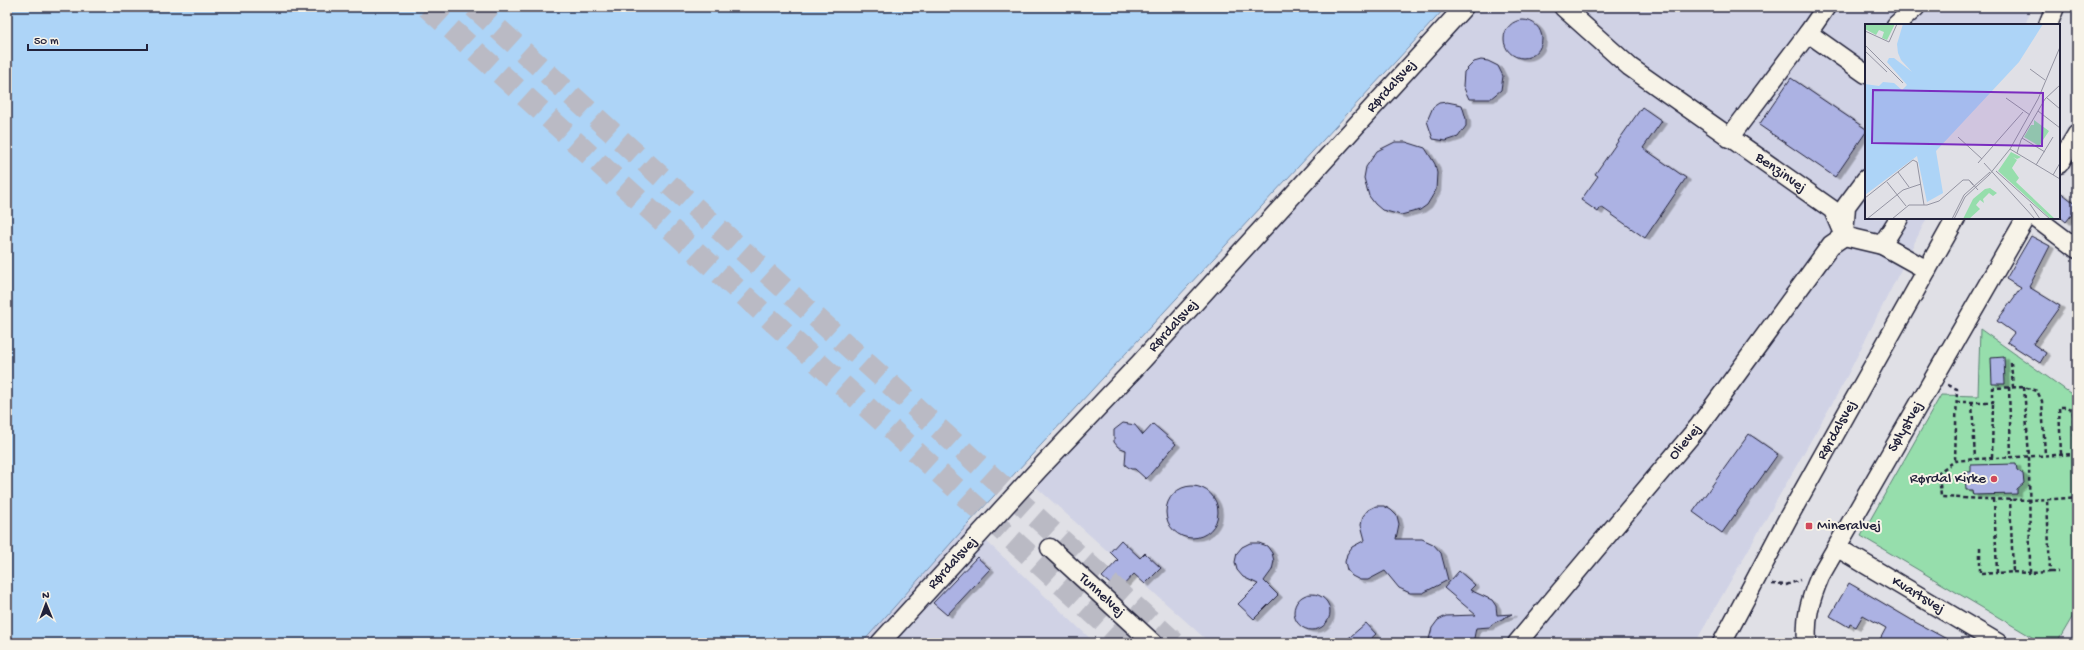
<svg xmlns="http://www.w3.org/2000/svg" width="2084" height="650" font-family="'Gochi Hand',sans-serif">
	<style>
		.built { fill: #d0d2e5 }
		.green { fill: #96deac; stroke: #5c8074 }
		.water { fill: #add4f7; stroke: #758dac }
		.building { fill: #acb2e3; stroke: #22223b; filter: url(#shadow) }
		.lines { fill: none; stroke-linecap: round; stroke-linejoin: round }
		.highway-tunnel { stroke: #babac4; stroke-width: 22; stroke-dasharray: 22 11; stroke-linecap: butt }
		.minor-casing { stroke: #22223b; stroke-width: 21 }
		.path { stroke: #22223b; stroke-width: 2.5; stroke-dasharray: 4 3; stroke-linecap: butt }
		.minor { stroke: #f7f3e8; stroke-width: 18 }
		.poi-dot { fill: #d1495b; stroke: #f7f3e8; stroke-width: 1.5 }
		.labels { text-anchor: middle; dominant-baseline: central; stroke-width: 4; stroke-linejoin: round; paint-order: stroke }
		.street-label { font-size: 15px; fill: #22223b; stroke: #f7f3e8 }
		.poi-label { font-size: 15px; fill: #22223b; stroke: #f7f3e8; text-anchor: end }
		.inset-road { fill: none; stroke: #9494a2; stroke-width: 1 }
		.view { fill: #7b2cbf; fill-opacity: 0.15; stroke: #7b2cbf; stroke-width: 2 }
		.inset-edge { fill: none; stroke: #22223b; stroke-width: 2 }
	</style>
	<defs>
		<filter id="shadow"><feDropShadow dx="4.5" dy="2.5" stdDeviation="0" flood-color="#0004"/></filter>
	</defs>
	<rect width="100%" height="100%" fill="#e0e0e6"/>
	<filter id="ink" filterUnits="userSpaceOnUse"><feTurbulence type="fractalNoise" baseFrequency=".025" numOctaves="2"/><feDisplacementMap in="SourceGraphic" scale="8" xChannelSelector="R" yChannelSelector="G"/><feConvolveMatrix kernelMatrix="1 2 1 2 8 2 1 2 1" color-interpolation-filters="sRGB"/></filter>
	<g filter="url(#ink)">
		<path class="built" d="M1459 7H2032L2025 25H1866V218H1927L1842 386 1695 643H1210L1025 477Z
			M968 524 1095 643H862Z"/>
		<path class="green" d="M1980 329 2077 398V609L2057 643H2042L1861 536 1941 395 1978 396Z"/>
		<path class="water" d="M7 7H1446L968 524 862 643H7Z"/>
		<path class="building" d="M1504 39a19 19 0 1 1 38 0a19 19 0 1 1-38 0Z
			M1481 60 1488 61 1498 66 1503 76 1501 90 1490 99H1469L1463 86 1464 72 1474 62Z
			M1791 78 1866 129V132L1835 177 1759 125Z
			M1447 102 1462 105 1466 119V126L1458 137 1446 141 1433 139 1427 121 1433 107 1439 103Z
			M1642 107 1662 121 1643 148 1686 178 1645 238 1601 207 1598 212 1581 200 1598 176 1595 174Z
			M1395 142H1406L1425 148 1435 164 1437 173 1436 190 1427 205 1420 210 1401 215 1382 210 1375 204 1369 196 1364 178 1366 167 1377 151Z
			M2059 191 2077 205V208L2066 222 2059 216Z
			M2031 236 2050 246 2029 287 2060 306 2033 344 2046 353 2040 363 2007 342 2014 333 1997 321 2021 288 2006 279Z
			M2004 357 2005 384H1992L1991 358Z
			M1123 423 1135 425 1143 435 1153 424 1176 444 1146 479 1135 469H1131L1125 465 1126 450 1118 447 1114 442V430Z
			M1749 434 1778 454 1722 533 1693 512Z
			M2016 464 2017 470 2023 474 2024 483 2017 489V494L1973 495 1972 490H1966L1965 472H1971V465Z
			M1166 512a26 26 0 1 1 52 0a26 26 0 1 1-52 0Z
			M1376 506H1384L1391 510 1397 516 1399 524 1396 539H1422L1433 544 1441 553 1448 580 1423 593H1410L1399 588 1385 571 1368 580H1360L1352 576 1347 570 1345 562 1347 554 1352 547 1365 540 1361 525 1363 516 1368 510Z
			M1121 540 1140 558 1145 553 1161 568 1145 584 1134 574 1118 591 1102 577 1118 560 1110 552Z
			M1250 543H1259L1267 546 1272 553 1274 561 1272 570 1264 581 1278 595 1254 619 1238 604 1258 584 1243 577 1237 570 1235 562 1237 553 1242 547Z
			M977 557 990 569 947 615 933 603Z
			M1459 571 1475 585 1470 590 1492 600 1496 606 1497 615 1512 614 1492 624 1490 627 1476 628 1473 643H1428L1432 628 1438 620 1446 616 1476 615 1444 588Z
			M1849 583 1915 622 1954 643H1878L1886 628 1863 615 1856 627 1850 624 1849 627 1830 616Z
			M1294 612a18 18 0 1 1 36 0a18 18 0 1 1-36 0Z
			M1366 623 1376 634 1366 643H1343Z"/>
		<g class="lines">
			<path class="highway-tunnel" d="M427 7 1126 643
				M474 7 1175 643"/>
			<defs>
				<g id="minor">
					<path id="s1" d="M1563 7 1630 67 1833 210 1844 236 1882 245 1927 270"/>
					<path d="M1896 25 1916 7"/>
					<path d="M2048 25 2055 7"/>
					<path d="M1808 33 1826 7"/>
					<path d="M1729 138 1808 33 1866 74"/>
					<path d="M2059 164 2077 134"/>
					<path d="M2036 218 2077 249"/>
					<path d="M1882 245 1899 218"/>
					<path id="s2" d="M1050 548 1153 643"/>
					<path id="s3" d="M1838 548 1998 643"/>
					<path id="s4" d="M880 643 1039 469 1138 365 1464 7"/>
					<path id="s5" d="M1517 643 1699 426 1831 245 1844 236 1846 206 1866 179"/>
					<path id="s6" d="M1722 643 1788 518 1956 218"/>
					<path id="s7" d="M1807 643C1805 617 1810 600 1820 576L2026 218"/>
				</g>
			</defs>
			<use href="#minor" class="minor-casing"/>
			<path class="path" d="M2011 363 2013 387
				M1948 385 1957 389 1955 461
				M2009 387 2011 456
				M2024 387 2029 456 2030 573 2050 572 2047 499
				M1956 402H1993V388L2024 387 2037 391 2042 401 2045 455
				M1972 402 1975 459
				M2061 454 2059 407H2067L2073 411 2076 454
				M2077 454 1975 459 1955 461 1939 472 1941 497C1986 499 2032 502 2077 497
				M1992 457 1993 402
				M1994 499 1997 573 2013 572 2010 499
				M1980 547V574L1997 573
				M2013 572 2030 573
				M2050 572H2058
				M1772 584 1786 585 1800 580"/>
			<use href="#minor" class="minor"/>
		</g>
	</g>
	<g class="poi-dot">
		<circle cx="1994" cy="479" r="4"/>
		<rect x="1805" y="522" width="8" height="8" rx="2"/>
	</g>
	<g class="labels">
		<g class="street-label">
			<text stroke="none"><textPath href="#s4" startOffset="756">Rørdalsvej</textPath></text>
			<text stroke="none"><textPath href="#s1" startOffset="274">Benzinvej</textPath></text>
			<text stroke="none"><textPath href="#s4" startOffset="432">Rørdalsvej</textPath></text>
			<text stroke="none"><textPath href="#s7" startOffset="241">Sølystvej</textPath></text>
			<text stroke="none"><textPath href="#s6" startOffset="242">Rørdalsvej</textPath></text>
			<text stroke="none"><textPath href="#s5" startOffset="262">Olievej</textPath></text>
			<text stroke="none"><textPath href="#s4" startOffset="108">Rørdalsvej</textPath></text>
			<text stroke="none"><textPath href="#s3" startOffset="93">Kvartsvej</textPath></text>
			<text stroke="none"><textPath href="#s2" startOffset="70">Tunnelvej</textPath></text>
		</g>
		<g class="poi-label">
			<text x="1986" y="479">Rørdal Kirke</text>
			<text x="1817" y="526" text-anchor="start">Mineralvej</text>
		</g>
	</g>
	<g transform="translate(1865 24)">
		<rect width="195" height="195" fill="#e0e0e6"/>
		<path d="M0 0H30L22 16 17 14 19 8 14 6 11 11 0 5ZM169 96 184 107 174 122 159 113 166 101H169ZM146 128 156 133 152 135 148 133 152 136 147 144 154 154 151 158 190 195H186L133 147ZM125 164 132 169 128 172 124 169 118 175 119 179 115 176 111 181 115 185 104 195H98L108 175 120 165Z" fill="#96deac"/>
		<path d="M38 0H178L154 38 71 127 78 169 62 178 52 132 0 171V60L14 62 18 58 29 59 37 66 42 61 22 38 24 34H29L47 48 36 36 33 29 32 20Z" fill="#add4f7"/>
		<path class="inset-road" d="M0 7 24 18 32 0M0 21 38 59M0 27 22 48M165 45 180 56M141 74 165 91M182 74 195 85M173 87 195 104M93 113 117 135M157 114 180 128M145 125 195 155M152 129 156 116 173 87 180 75 195 61M113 139 158 88M119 139 170 195M171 141 188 113M131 147 185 195M33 148 44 163M188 151 195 139M105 157 113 166M22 158 41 182M0 174 48 136 52 138 59 181M165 180 175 195M2 195 38 166 56 160M27 195 44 181H62L74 177 98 156H104L108 161M87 195 99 171 125 148M89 195 100 173 124 151 145 125 173 75 195 23"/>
		<path class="view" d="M8 66 178 69 177 122 7 119Z"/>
		<rect width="195" height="195" class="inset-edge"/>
	</g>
	<rect width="2084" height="650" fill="none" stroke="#f7f3e8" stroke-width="24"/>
	<rect x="12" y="12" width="2060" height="626" fill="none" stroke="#22223b" stroke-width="1.5" filter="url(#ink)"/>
	<g transform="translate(46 604) rotate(359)" stroke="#f7f3e8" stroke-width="3" paint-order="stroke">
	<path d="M0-3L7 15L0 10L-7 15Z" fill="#22223b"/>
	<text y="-6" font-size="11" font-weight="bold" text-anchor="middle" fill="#22223b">N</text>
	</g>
	<path d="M28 44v6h119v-6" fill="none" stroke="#22223b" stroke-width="2"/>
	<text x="34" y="44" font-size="12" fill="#22223b" stroke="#f7f3e8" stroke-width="3" paint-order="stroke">50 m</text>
</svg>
